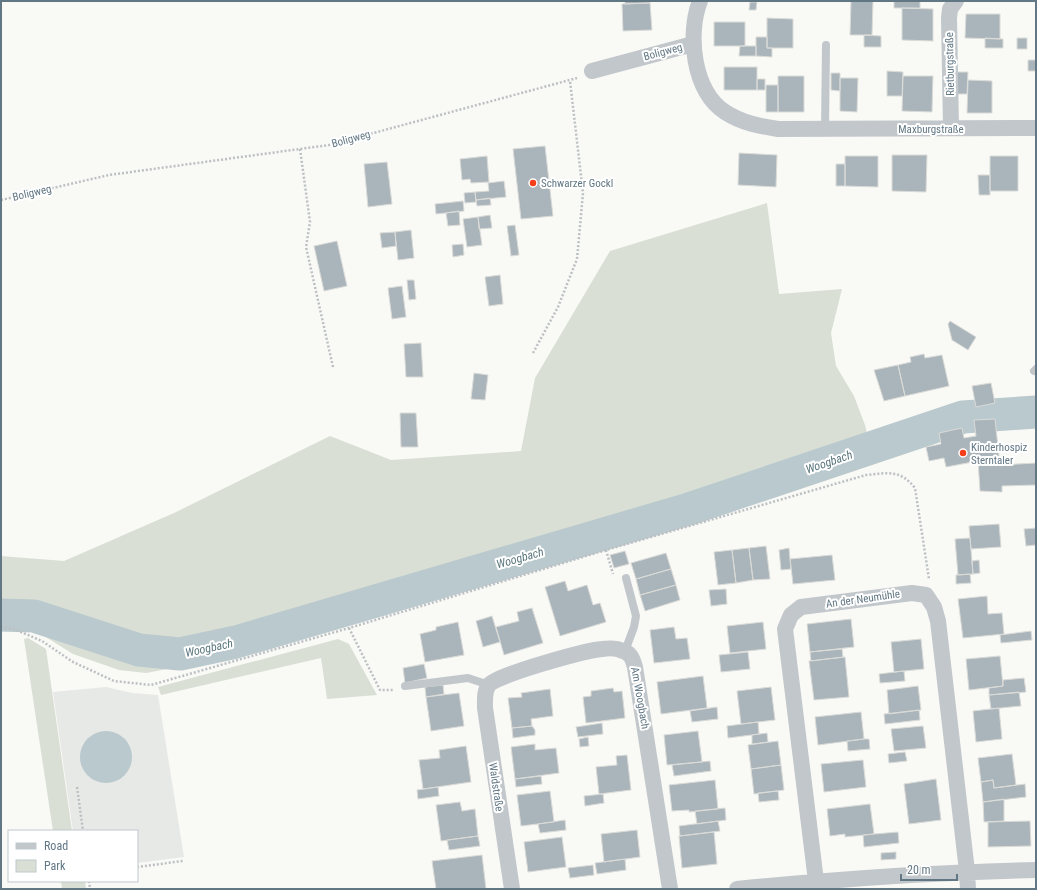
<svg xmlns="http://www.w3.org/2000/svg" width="1037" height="890" font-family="'Roboto Condensed',sans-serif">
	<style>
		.built { fill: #e7e9e7 }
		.green { fill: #d9dfd5 }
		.water { fill: #bac9cd }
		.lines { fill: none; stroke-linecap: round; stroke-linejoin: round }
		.river { stroke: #bac9cd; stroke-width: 33 }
		.building { fill: #aab5bb; stroke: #dbdbd8 }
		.path { stroke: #bcc0c3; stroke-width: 2.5; stroke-dasharray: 2 2; stroke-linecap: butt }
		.service { stroke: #c2c7cb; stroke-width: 8 }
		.minor { stroke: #c2c7cb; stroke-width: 16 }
		.poi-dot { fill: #f53e1a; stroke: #fff; stroke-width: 1.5 }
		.labels { text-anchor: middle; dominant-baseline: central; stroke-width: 4; stroke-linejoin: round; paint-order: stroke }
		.street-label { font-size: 11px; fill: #617784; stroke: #fff }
		.poi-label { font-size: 11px; fill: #617784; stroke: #fff; text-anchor: start }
		.water-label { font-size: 12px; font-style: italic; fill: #5c777e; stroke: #fff }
	</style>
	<rect width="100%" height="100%" fill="#f9f9f6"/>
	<path class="built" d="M106 687 132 693 158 695 184 857 137 863V831H73L53 692Z"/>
	<path class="green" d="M767 203 779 294 842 289 831 333 836 366 854 396 865 425 874 461 599 547 215 660 146 673 119 670 73 654 25 624 1 621V556L64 561 174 513 330 436 391 460 521 451 535 378 610 251Z
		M28 638 46 649 72 831H53L24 639Z
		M338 639 349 644 377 695 327 699 321 658 161 695 158 687Z
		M61 881H85L86 889H62Z"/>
	<path class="water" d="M80 757a26 26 0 1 1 52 0a26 26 0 1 1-52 0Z"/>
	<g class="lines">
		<path class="river" d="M1 615 34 616 139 650 180 654 236 642 689 509 963 417 1036 412"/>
	</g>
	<path class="building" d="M625 1H650V3L625 4Z
		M851 1H873L872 35H850Z
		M894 1H920V8H894Z
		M750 2H757L756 10H749Z
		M650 3 652 30 623 31 622 4Z
		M902 8 933 9V41L902 40Z
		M966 14H1000V39L965 38Z
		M767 18 793 19V48H767Z
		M714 22H745V46H714Z
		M864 35 881 36V47H864Z
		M756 37H767V48H772V57L756 56Z
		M985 38 1003 39V48H985Z
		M1017 38H1027V49H1017Z
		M740 46H756V56H739Z
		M1028 60H1036V71H1028Z
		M724 67H757V90H724Z
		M887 71 903 72 902 96H887Z
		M957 72H968L967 94H957Z
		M831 73H840V91L831 90Z
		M778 76H804V112H778Z
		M903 76H933L932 112 902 111Z
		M840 78H858L857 112 840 111Z
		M757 79H765V90H757Z
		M968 80 992 81V113H967Z
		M766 85H778V112H766Z
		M545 146 553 216 521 219 513 149Z
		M739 153 777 155 776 187 738 185Z
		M892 155H927L926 192 892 191Z
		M487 156 489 182 471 183 470 179 462 180 460 159Z
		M845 156H878V187L845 186Z
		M990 156H1018V191H990Z
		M387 162 392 204 368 207 364 164Z
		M836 164H845V186H836Z
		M978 175H990V195H979Z
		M504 181 506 197 476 200 475 192 489 191 488 183Z
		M475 192 476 202 465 203 464 193Z
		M490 198 491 205 477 206 476 200Z
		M463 201 464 211 436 214 435 204Z
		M459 211 460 225 448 226 446 213Z
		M490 215 492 228 479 229 478 217Z
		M478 217 482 245 467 247 463 219Z
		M515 225 519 255 511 256 507 226Z
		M411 230 414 258 398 260 395 232Z
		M395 232 396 246 382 248 380 233Z
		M337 241 347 286 324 291 314 246Z
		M463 244 464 255 453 257 452 245Z
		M500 275 503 304 489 306 485 277Z
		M407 280H414L416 299 409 300Z
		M402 286 406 317 392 319 388 288Z
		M950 321 976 337 968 350 952 340 948 324Z
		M421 343 423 377H406L404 344Z
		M924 354 925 358 942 355 949 386 905 396 898 365 911 362 910 357Z
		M898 365 905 396 884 401 874 370Z
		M474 373 488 375 485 400 471 399Z
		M991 383 995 403 976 407 972 386Z
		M400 413H416L418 447H401Z
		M995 419 1000 465 1036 463V485L1002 486V492L980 491 978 461 946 467 944 458 929 461 926 447 941 444 939 433 962 428 964 438 976 436 974 420Z
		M999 524 1001 547 971 549 969 526Z
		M1036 528V545L1026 546 1024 529Z
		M970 538 973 574 958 575 955 539Z
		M766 546 770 579 753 580 749 548Z
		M749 548 753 580 736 583 732 550Z
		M789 548 791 569 781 570 779 550Z
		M732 550 736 583 718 585 714 552Z
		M625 551 629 564 614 568 610 555Z
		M666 553 671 569 636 579 631 563Z
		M832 555 835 580 793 584 790 559Z
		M979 560 980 573 973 574 972 561Z
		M671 569 676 585 640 595 636 579Z
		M970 574 971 583 956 584V575Z
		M565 581 568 591 587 585 593 605 600 603 606 622 560 636 545 587Z
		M676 585 680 600 645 611 640 595Z
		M726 589 727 604 711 606 709 590Z
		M987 596 988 614 1002 613 1004 634 963 638 958 599Z
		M532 608 543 643 504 655 496 627 519 621 517 612Z
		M492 616 500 642 483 647 476 621Z
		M851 619 854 647 810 652 807 624Z
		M458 622 464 655 425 662 420 634 436 630V627Z
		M763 622 766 649 730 653 727 626Z
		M674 627 676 639 687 638 690 659 654 663 650 630Z
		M1031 631 1032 640 1001 643 1000 635Z
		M921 639 924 669 894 672 891 642Z
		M842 649 843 657 811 661 810 652Z
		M748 652 750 669 721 672 719 655Z
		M1000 656 1003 686 969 690 966 659Z
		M845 657 849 697 814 700 809 661Z
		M424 664 427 678 405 683 403 668Z
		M904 671 905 681 880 683 879 674Z
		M703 676 707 708 661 714 657 682Z
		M1024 678 1026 692 989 695V688L1003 686V680Z
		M443 685 444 694 426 697 425 687Z
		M918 686 921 710 889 714 887 690Z
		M771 687 775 720 741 724 737 691Z
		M613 688 614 692 622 691 625 718 586 723 583 697 591 696V691Z
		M550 689 553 716 531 719 532 726 512 728 508 698 522 697 521 693Z
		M1019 692 1021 706 991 709 989 695Z
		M459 693 464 726 431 731 426 697Z
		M717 707 718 719 692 722 690 711Z
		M999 708 1002 739 976 742 973 711Z
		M919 710 920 720 885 724 884 714Z
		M861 712 864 739 818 745 815 717Z
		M758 722 759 734 728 738 727 726Z
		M602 723 603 734 578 737 576 727Z
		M532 726 535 730V735L513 738 512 728Z
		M923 726 926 748 894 751 891 729Z
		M698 731 702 762 667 765 664 735Z
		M767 733 768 742 752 744V735Z
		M588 737 589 746 580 747 579 739Z
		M864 739H869L870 749 848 751 847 741Z
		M778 741 781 765 751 769 748 745Z
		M535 744V750L556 748 559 773 515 779 511 747Z
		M466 746 471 782 423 789 419 760 440 758 439 750Z
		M905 752 907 761 889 763 888 754Z
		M1012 754 1016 785 994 788 993 780 981 782 978 758Z
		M627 755 631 790 599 794 596 767 617 765 616 756Z
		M863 760 866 787 824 792 821 764Z
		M710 761 711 771 674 776 672 765Z
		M781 765 784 790 754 794 751 769Z
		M541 776 542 784 516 787 515 779Z
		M936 779 941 820 909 824 904 784Z
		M715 780 718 809 689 812V810L672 811 669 785Z
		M993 780 994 788 1025 784 1026 797 983 802 981 782Z
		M438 787 439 796 418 799 417 790Z
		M550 791 554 822 521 826 517 795Z
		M778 791 779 800 759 802 758 793Z
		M603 794 604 803 585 806 584 796Z
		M1004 799V821L984 822 983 802Z
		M460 802 462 811 475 809 478 836 441 841 436 805Z
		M870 804 874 834 845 837V834L830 836 827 809Z
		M725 808 726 820 697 824 695 811Z
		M565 820 566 830 540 833 538 824Z
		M718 821 720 831 680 836 679 826Z
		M1030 821 1031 846 988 847V822Z
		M637 830 640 857 604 862 601 834Z
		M714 832 717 864 682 868 679 836Z
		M898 832 899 843 864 847 863 835Z
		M478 836 480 846 449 850 447 840Z
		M562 837 566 867 528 872 524 842Z
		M896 852V859L881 860V853Z
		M482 855 486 889H436L432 861Z
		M625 859 626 870 597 874 595 863Z
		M593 865 594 875 570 878 568 868Z"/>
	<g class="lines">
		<path class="path" d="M300 149 310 222 306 247 333 367
			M1 200 109 175 329 145 577 78
			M533 353 558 307 577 259 583 193 570 81
			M606 550 613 574
			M1 627 14 629 42 641 73 662 114 681 151 685 349 628 606 550 866 475C888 473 900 469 915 488L929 579
			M349 628 380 690H393
			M77 787 83 831
			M137 867 183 861
			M89 881 90 889"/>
		<path class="service" d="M825 130 826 45
			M1034 371 1036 369
			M625 651 634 627 636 616 626 578
			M405 686 468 678 489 685"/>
		<path class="minor" d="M700 1C687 34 693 91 725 112 742 123 759 126 778 129L1036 128
			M592 71 693 44
			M951 128 949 18 950 9 956 1
			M816 881 785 629 791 615 801 607 912 593 926 595 934 607 938 621 967 871 968 889
			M512 889 485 708C485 700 484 691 489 685 496 675 587 650 602 649 609 648 617 648 623 651 631 653 633 660 635 667L670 889
			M737 889C836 879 936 872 1036 870"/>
	</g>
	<g class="poi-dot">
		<circle cx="533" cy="183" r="4"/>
		<circle cx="963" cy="453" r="4"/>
	</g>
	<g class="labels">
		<g class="street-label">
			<text transform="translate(663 52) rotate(-15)">Boligweg</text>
			<text transform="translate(950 64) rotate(-91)">Rietburgstraße</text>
			<text x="931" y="129">Maxburgstraße</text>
			<text transform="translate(351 139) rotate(-15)">Boligweg</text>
			<text transform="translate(32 193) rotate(-13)">Boligweg</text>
			<text transform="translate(863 599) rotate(-8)">An der Neumühle</text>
			<text transform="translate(640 698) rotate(80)">Am Woogbach</text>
			<text transform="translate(496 787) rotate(82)">Waldstraße</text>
		</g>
		<g class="poi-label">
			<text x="541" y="183">Schwarzer Gockl</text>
			<text x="971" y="447">Kinderhospiz<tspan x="971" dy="13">Sterntaler</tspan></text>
		</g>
		<g class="water-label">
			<text transform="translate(829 462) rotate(-19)">Woogbach</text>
			<text transform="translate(520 558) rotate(-16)">Woogbach</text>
			<text transform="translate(209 648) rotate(-12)">Woogbach</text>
		</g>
	</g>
	<rect width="1037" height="890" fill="none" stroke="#617784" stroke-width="4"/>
	<rect x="8" y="830" width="130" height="52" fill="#ffffff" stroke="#c0c9ce"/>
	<rect x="16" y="843" width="20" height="6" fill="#c2c7cb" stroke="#c0c9ce"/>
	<text x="44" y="850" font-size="12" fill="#617784">Road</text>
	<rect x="16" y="860" width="20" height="12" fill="#d9dfd5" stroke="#c0c9ce"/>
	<text x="44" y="870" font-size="12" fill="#617784">Park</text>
	<path d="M901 874v6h56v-6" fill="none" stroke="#617784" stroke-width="2"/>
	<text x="907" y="874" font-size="12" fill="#617784" stroke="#ffffff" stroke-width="3" paint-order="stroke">20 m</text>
</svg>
